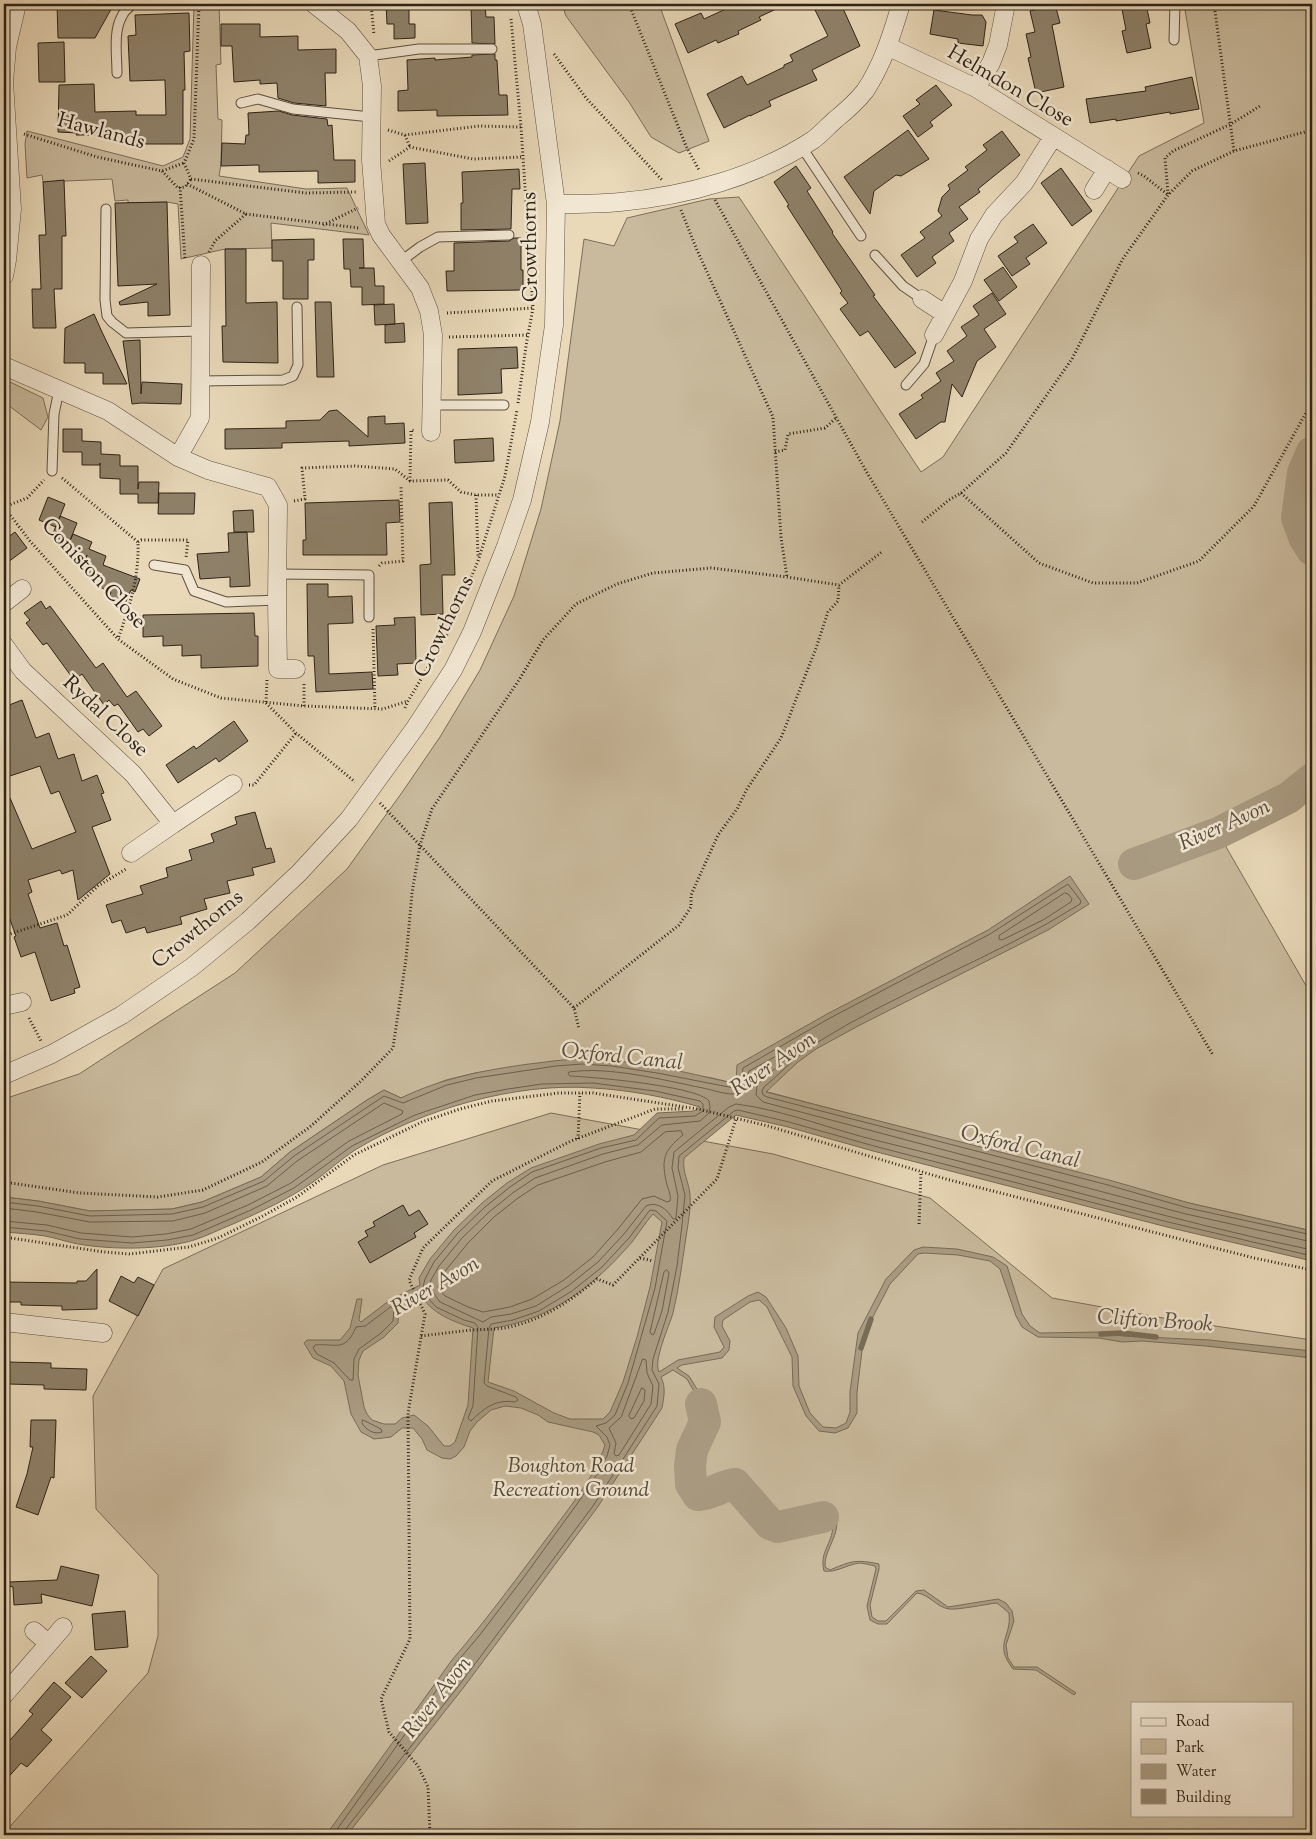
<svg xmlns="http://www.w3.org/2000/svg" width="1316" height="1839" font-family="'Sorts Mill Goudy',serif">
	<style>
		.green { fill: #c9ba9d; stroke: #7c6e5a; fill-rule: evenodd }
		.water { fill: #a99b82; stroke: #786b57; fill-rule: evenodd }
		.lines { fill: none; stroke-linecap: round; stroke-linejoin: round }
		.shore { stroke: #6c5f4c; stroke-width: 1 }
		.stream { stroke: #786b57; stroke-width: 5.5 }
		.river { stroke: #a99b82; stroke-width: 32 }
		.building { fill: #8f826b; stroke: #2e2317 }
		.lane-casing { stroke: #5d5040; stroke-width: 11 }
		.street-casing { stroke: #5d5040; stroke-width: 19 }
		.path { stroke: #2e2317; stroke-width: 3; stroke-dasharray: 1 2.5; stroke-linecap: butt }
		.lane { stroke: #f1e6d2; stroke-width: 9 }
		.street { stroke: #f1e6d2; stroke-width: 18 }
		.labels { text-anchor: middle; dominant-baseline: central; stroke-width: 5; stroke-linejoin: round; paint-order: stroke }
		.street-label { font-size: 21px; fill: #2e2317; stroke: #f1e6d2 }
		.park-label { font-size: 21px; font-style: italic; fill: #554938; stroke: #f1e6d2 }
		.water-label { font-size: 22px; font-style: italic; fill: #594d3c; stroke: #f1e6d2 }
	</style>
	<rect width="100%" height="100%" fill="#e9d9b9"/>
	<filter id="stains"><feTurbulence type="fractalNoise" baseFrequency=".004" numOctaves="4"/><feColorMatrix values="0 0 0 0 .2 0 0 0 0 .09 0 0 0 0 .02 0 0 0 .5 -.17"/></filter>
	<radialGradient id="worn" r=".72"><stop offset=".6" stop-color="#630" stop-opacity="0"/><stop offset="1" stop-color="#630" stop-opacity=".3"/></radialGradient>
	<path class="green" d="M194 4H219L221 64 216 65 218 119 222 120 221 164 219 176 306 189 347 188 369 235 271 223 272 248 225 249 181 259 178 204 167 202 128 203V200L115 201 112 179 43 182 42 175 27 178 25 144 27 131 163 166 183 157 190 139Z
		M562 4H659L709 141 679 153 651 137 629 102 566 16Z
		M1184 4H1312V452L1303 473 1297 518 1305 539 1312 550V779L1288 798 1218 833 1312 996V1231L1189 1203 745 1086 712 1078 582 1059 555 1061 475 1073 446 1080 401 1098 384 1090 367 1100 290 1152 261 1177 202 1202 172 1209 90 1211 38 1201 4 1197V1099L79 1074 235 973 347 869 403 791 440 737 480 670 514 596 541 509 560 421 584 239 614 246 627 218 709 199 739 197 921 472 943 457 1139 156 1204 123Z
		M4 379 43 398 48 417 41 430 4 402Z
		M551 1113 773 1154 930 1198 1052 1298 1180 1321 1312 1340V1835H4V1833L148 1673 158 1636V1575L96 1509 93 1396 163 1269 383 1165ZM1132 1703H1292V1815H1132Z"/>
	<path class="water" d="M1070 876 1089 904 1048 930 860 1025 816 1049 798 1062 766 1092 1109 1180 1189 1203 1312 1231V1261L1167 1227 873 1151 788 1127 736 1115 684 1158C682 1173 689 1181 690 1195 691 1209 688 1224 686 1237 682 1263 679 1288 673 1313 669 1327 653 1360 659 1372L678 1360 720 1352 724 1347 714 1327 715 1317 748 1296 758 1292 766 1297 786 1328 798 1356 799 1386 810 1413 823 1427 836 1428 846 1423 850 1412V1392L858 1333 886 1279 914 1250 923 1247 957 1249 993 1257 1007 1266 1022 1314 1030 1326 1040 1333 1099 1332 1123 1336 1209 1340 1312 1351V1358L1206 1346 1142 1341 1122 1342 1099 1338 1038 1337 1022 1327 1016 1316 1000 1269 990 1261 958 1255 924 1253 918 1254 890 1284 864 1334 857 1392V1413L848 1428 835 1433 819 1431 806 1416 793 1386 792 1357 767 1307 759 1300 750 1302 723 1320 722 1326 730 1341 729 1350 722 1358 682 1365 677 1368 689 1376 700 1394 707 1421 689 1471 692 1484 699 1493C714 1491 720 1481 736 1482L769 1520 780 1524 809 1516H828L837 1524C836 1540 824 1552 825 1567L830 1570C851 1561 856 1559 879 1564V1569L870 1605 872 1617 878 1621H886L916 1591 924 1590 948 1607 998 1599 1006 1603 1012 1611 1014 1621 1006 1645 1008 1658 1014 1667H1037L1076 1693 1074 1695 1036 1670 1013 1669C993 1643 1012 1638 1009 1613L997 1603C986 1604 959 1610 949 1609 936 1607 929 1594 917 1593L887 1624H878L870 1620 867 1606 876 1569 875 1566C870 1565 864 1563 859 1563 846 1565 836 1573 824 1571 819 1552 832 1545 833 1526L825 1519C811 1520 797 1526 783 1527 766 1529 745 1499 734 1487 724 1485 711 1495 700 1496L689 1484 686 1472 702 1422 696 1395 687 1379 673 1370 661 1377C666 1387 664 1397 662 1408L597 1508 464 1687 347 1835H326L452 1660C488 1618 520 1574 553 1530 571 1505 596 1475 605 1445L599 1435 593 1432 548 1422 538 1415 521 1408 505 1406 491 1410 477 1422 470 1431 464 1447 456 1456 450 1459 442 1458 427 1450 422 1439 413 1428H402L391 1437 383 1438 374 1439 361 1432 351 1414 344 1381 331 1366 313 1358 304 1343 307 1340H340L350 1328 357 1299H362L359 1320 361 1322 390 1300 420 1285 419 1278 430 1259 454 1230 482 1203 507 1183 531 1168 599 1144 634 1135 657 1113 694 1111 700 1107C666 1097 629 1090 593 1088 515 1082 421 1110 355 1150 340 1160 327 1172 313 1182 289 1199 260 1212 233 1224 220 1229 207 1236 194 1240 161 1250 113 1250 78 1244 67 1242 56 1238 45 1236 32 1234 17 1233 4 1232V1197L38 1201 90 1211 172 1209 202 1202 261 1177 290 1152 367 1100 384 1090 401 1098C442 1078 485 1070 529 1064 547 1062 564 1059 582 1059 631 1059 685 1072 732 1083L736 1080 737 1065 827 1014 988 930ZM653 1214 662 1222 650 1287 637 1337 623 1382 610 1412 603 1419H570L554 1413 514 1391 488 1382 494 1328C552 1319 594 1286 632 1242 639 1233 645 1223 653 1214ZM422 1297C433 1314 454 1322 473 1328L468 1405 455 1442 450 1446H444L428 1426 414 1415 402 1418 395 1424H384L372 1420 367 1414 364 1407 358 1375 359 1360 363 1351 384 1337 398 1323 399 1311 401 1308Z"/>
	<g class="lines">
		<path class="shore" d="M1065 893 1068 894 1072 899 1071 902 1043 920 1002 940 999 939V936Z
			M681 1131 683 1135C663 1151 661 1160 667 1185 669 1191 671 1195 670 1201L667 1202 654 1196 642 1199 618 1229 593 1257 564 1280 532 1299 510 1307 483 1312 468 1307 445 1296 438 1287 439 1282 446 1270 468 1243 494 1217 518 1198 538 1185 605 1162 641 1152 665 1132Z
			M4 1202 38 1206 90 1216 172 1214 203 1207 264 1181 294 1156 384 1096 403 1103 447 1085 476 1078 556 1066 582 1064 612 1066 657 1073 734 1088 741 1082 743 1068 830 1018 990 934 1068 884 1081 901 1080 904C995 958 898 991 813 1045 795 1057 781 1073 764 1087L762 1091 763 1095 767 1097 1108 1185 1188 1208 1312 1235
			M4 1208 37 1212 90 1222 173 1221 205 1213 267 1186 297 1161 384 1103 403 1111 402 1114 349 1141 291 1183 248 1205 191 1229 166 1234 132 1237 81 1233 47 1225 4 1221
			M4 1227 46 1231 80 1239 132 1243 167 1240 193 1235 251 1210 294 1188 352 1146 415 1115 475 1095 508 1089 542 1084 593 1083 655 1091 700 1101 703 1104V1111L695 1116 659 1118 636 1140 601 1148 532 1172 510 1187 485 1207 458 1233 434 1262 425 1279 422 1291 436 1307 464 1320 475 1323 478 1327 473 1406 468 1418 471 1421C484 1408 496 1399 515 1402L518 1400 516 1397 487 1386 484 1383 489 1328 491 1324 513 1320 539 1311 572 1291 602 1267 629 1238 650 1210 656 1211 667 1221 655 1288 628 1383 615 1415 606 1423 596 1426 607 1437 610 1445 607 1456 598 1473 577 1504 524 1577 479 1636 456 1663 333 1835
			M1312 1242 1186 1214 763 1102 756 1095 757 1085 793 1052V1049L791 1048 749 1071C746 1082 746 1090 733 1094 723 1094 713 1090 703 1088 663 1080 609 1066 569 1072L568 1074 570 1076C593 1077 697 1086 709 1101L710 1107 709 1113 700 1121 662 1125 638 1145 603 1154 535 1178 514 1192 489 1212 462 1238 439 1266 431 1280 430 1288 440 1302 483 1322 491 1317 511 1314 536 1306 568 1286 598 1262 624 1234 646 1206C657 1201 667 1209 673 1219L676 1218 678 1196 672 1168 674 1152 729 1107 736 1104C785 1110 832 1130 879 1141 1024 1176 1167 1220 1312 1250
			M667 1270 669 1273 662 1311 654 1334 652 1335 650 1332 664 1272Z
			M391 1307 394 1309 393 1321 381 1333 359 1349 354 1359 353 1380H350L334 1363 317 1354 313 1348 315 1345C336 1343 345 1353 356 1327L365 1326Z
			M643 1359 646 1360 647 1373 653 1386 651 1404 619 1455 616 1456 614 1454 616 1443 609 1428 621 1417Z
			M642 1388 645 1390 644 1401 634 1418 631 1419 629 1416Z
			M363 1420 381 1429 382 1432C374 1435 366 1430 362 1423Z
			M343 1835 345 1830 460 1684 593 1506 657 1406 659 1384 652 1370 653 1359 668 1312 677 1266 682 1225 685 1195 678 1168 679 1156 734 1111 738 1110 789 1122 874 1146 1168 1222 1312 1256"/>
		<path class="stream" d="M1101 1334 1122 1333 1156 1337
			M861 1348 871 1319"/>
		<path class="river" d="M1312 452 1303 473 1297 518 1305 539 1312 550
			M1134 864 1218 833 1288 798 1312 779
			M701 1404 705 1422 692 1450 690 1466 691 1484 698 1495C713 1494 723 1485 735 1484L770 1524 778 1527 823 1517"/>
	</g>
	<path class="building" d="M57 4H114L95 38H58Z
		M386 4H409V24H415V38L394 39V24H387Z
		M471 4H485L486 17H494L495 44 472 43Z
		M728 4H787L759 17 761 20 738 31 739 34 718 43 716 40 688 53 675 24 701 13 704 19 730 7Z
		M812 4H841L860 46 812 70 817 80 769 101 771 106 750 116V115L724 128 707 94 742 76 747 85 784 67V65L793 61 790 55 828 36Z
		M1042 4H1055L1060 23 1052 25 1064 87 1036 93 1028 58 1031 57 1026 34 1035 32 1030 11 1042 8Z
		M1121 4H1146L1150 23 1146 24 1151 48 1127 53 1122 31 1126 30Z
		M934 10 972 15H982L986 22 983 46 958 43V39L930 34Z
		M189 13 190 51 184 52 185 90H183V144H136V135H76L77 133 58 132 59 85 94 84 95 112 136 111V115H166L165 80 130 81 128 36 136 35 135 15Z
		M221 24H260V37L298 36V50L336 49V73H325L326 106 294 103 278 98 277 83 260 84V80L234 82 232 46H221Z
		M64 42 65 82H39L38 43Z
		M495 54V60H497L499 95H507L508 115 437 116V110L398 111V91L408 90 407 60 435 58V60L472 57V55Z
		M1192 77 1199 109 1170 114V112L1116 121V119L1090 123 1086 99 1146 91 1145 87Z
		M936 85 952 105 930 122 933 126 918 137 903 116 920 104 916 100Z
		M279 111 292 115 327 119 328 126 332 125 334 160H355V182L318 183V171L259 172V165L221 166 222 143 245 144 246 135H249L248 113Z
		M908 130 929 159 901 176 896 175 874 191 870 214 844 177Z
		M1002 131 1020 155 978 189 980 192 959 207 968 219 949 233 954 241 932 257 936 263 917 277 901 255 925 238 920 232 942 216 938 211 942 197 950 189 948 185 968 170 965 167 987 150 983 145Z
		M425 163 428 223 406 224 403 164Z
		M796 166 811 188 807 191 833 232 832 233 875 295 873 296 916 353 895 368 868 331 860 336 840 309 848 303 840 293 842 291 787 206 789 205 774 182Z
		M1061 168 1092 211 1072 226 1041 183Z
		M519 169 520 189H512L511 229 461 230V203H463L462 172Z
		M64 180 66 236H62V289H54L56 328H33L32 289H41L39 235H46L43 182Z
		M167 202 170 315 148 316V302L120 305 119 302 157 284 118 286 115 203Z
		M1033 224 1047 243 1026 258 1030 264 1012 276 998 256 1018 242 1014 237Z
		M514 238H521V270H523V290L447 291 446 271H454V243L509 241Z
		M314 239V260H308V299H283V261H272V240Z
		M343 239H363L364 268H359H374L375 286H384V304L362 305V287H351L350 269H344Z
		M225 249H246V303L277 302 278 363 223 362 222 326H226Z
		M1003 267 1017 287 999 301 984 280Z
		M992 293 1006 314 984 329 996 347 977 361 962 397 952 384 945 422H941L916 439 899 414 923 398 921 395 941 381 936 373 954 361 947 351 967 336 961 327 979 315 973 306Z
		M315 302H331L334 377H317Z
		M394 304 395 324 375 325 374 305Z
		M94 314 102 332 127 384H103V373H85V363H64L65 328Z
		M404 323 405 342 385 343V325Z
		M140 340 141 394 142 382 182 384 181 404 141 403 132 404 123 341Z
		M517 347 518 368 501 369 502 393 458 395V349Z
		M337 410 368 437V417L385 416V424L404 423 405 443 349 446V441L282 443V448L225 449V429L286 428V421L320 420 329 411Z
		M63 429H82V441L101 442V454L120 455V466H138V489L139 482H159L158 503H138V494H120V479L100 478V463V465H82V452H63Z
		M493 438 494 461 455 463 454 440Z
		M159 493H195L194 514H158Z
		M48 497 65 504 56 527 39 520Z
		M399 500 400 522 386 523 387 555H303V540H306L305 503Z
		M452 502 455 575H442L443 614 421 615 420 565 431 564 429 503Z
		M253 510 254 532H234L233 511Z
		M60 516 77 523 69 543 52 536Z
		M15 532 27 548 4 565V540Z
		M247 532 250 586 230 587V577L200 579 197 554 229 552 228 533Z
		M73 534 92 542 89 549 106 556 103 565 140 579 135 592 131 590 124 606 108 599 111 592 95 585 98 577 81 570 87 555 85 560 65 552Z
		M307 584H328V597L352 596 353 623 328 624 329 674 372 672 373 689 316 692 314 656H308Z
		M41 601 46 609 50 606 96 668 103 663 127 697 136 691 162 726 149 736 143 729 138 732 118 704 114 706 109 700 104 705 82 674 74 680 47 643 43 645 26 623 30 620 24 613Z
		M254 613 255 636H258V666L201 668V655L182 656V645L163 646V636L143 637V615Z
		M415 617 416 663 397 664 398 675 378 676 376 626 395 625 394 618Z
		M22 700 36 738 49 733 58 759 74 754 82 781 97 775 104 793 101 794 111 820 92 827 110 874 78 900 73 870 62 874 60 870 28 880 32 892 28 894 40 928 57 923 64 946 67 945 80 987 74 989 75 993 51 1001 35 952 21 957 14 937 16 936 4 903V784L32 849 76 832 59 791 51 794 40 766 4 778V707Z
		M234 721 248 741 219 762 216 758 178 783 166 765 194 746 196 749Z
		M255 812 266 849 271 848 275 862 252 868 254 875 227 881 230 893 204 899 207 909 180 917 182 924 147 933 145 927 126 933 121 920 112 923 106 905 143 894 140 886 168 877 166 868 192 860 189 850 214 842 211 834 237 824 235 817Z
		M403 1205 409 1216 419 1210 428 1224 414 1233 416 1237 370 1263 358 1242 368 1236 365 1231 375 1226 373 1222Z
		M97 1269V1309L62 1310V1306L21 1305V1302H4V1282L77 1283V1281H86Z
		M121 1276 134 1283 138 1277 154 1285 138 1316 109 1301Z
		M8 1362 51 1363V1368L87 1369 86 1390 44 1389V1385L8 1384Z
		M31 1420H56L54 1478 51 1477 38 1515 16 1507 27 1474 33 1447H30Z
		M61 1566 99 1575 92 1606 41 1594 42 1603 14 1605 13 1587 9 1586V1582L57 1580Z
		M125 1611 128 1647 95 1650 92 1614Z
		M91 1656 107 1671 82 1698 65 1683Z
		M54 1682 71 1697 41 1730 52 1740 27 1767 21 1763 4 1782V1747L33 1714 29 1711Z"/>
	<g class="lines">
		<defs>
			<path id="lane" d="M1174 40 1175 4
				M368 56 419 49H492
				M117 73C117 55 113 32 122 16 124 11 129 7 133 4
				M241 103 258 99 293 109 371 117
				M801 146 861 236
				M106 209 105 300 107 316 112 322 126 333 200 331
				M875 255 903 286 922 299
				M400 262 420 247 438 237 509 235
				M200 381 283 380 293 376 298 365 297 307
				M906 385 924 364 934 335
				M431 405H504
				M52 471 54 414 59 390
				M154 565 185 570 194 591 226 602 277 600
				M278 574 369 575V617"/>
			<path id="street" d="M314 4 348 31 368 56 372 86 371 160 376 224 381 235 420 288 429 311 433 335 431 432
				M889 47 976 88 1122 179
				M976 88 991 63 998 45 1006 4
				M1094 190 1107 169
				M556 204C577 204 599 204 620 202 686 196 756 177 813 140 821 134 828 126 835 120 846 111 857 101 865 91 883 64 892 34 901 4
				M4 276 7 260 12 209 4 82 7 47 17 4
				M922 299 945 314
				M934 335 963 281 979 239 994 215 1024 183 1053 137
				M4 366 108 411 178 457 208 470 268 487 278 505 277 600 278 669H296
				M178 457 200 418 201 265
				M4 603 22 589
				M4 645 23 671 133 774 173 824 233 784
				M131 853 173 824
				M4 1006 22 1002
				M4 1075 52 1054 122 1015 192 967 248 921 299 873 349 819 415 728 453 670 472 632 506 546 522 500 540 422 554 325 556 204 532 24 526 4
				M4 1322 103 1333
				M34 1631 48 1643
				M4 1695 63 1627"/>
		</defs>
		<use href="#lane" class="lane-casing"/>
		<use href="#street" class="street-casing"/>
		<path class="path" d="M199 4 194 139 184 163 191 179 306 193 356 192
			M371 4 374 35
			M629 4 686 146 699 170
			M1214 4 1234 151
			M511 19 521 127 533 308 526 346 518 403
			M554 54 586 98 662 180
			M388 130 405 135 479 126 521 127
			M24 134 97 157 162 171 184 163
			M405 135 410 147
			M389 161 410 147 473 159 523 157
			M162 171 178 188 185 187 191 179
			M1138 173 1144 176 1167 194
			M187 184 246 214 215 241 209 252
			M180 187 185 259
			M1168 194 1165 158 1173 151 1231 124 1260 106
			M715 200 866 471 1213 1055
			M681 210 697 250 773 417 781 537 787 577
			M246 214 359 228
			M323 225 358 208
			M447 313 533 308
			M449 337 528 335
			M775 452 785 450 788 434 825 428 836 418
			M62 478 138 542C139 578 130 605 118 639
			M410 481 411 430 415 431
			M961 493 1039 563 1093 583H1137L1199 561 1254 506 1312 402
			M476 495 478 558
			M294 501 305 499 302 468 355 466 395 469 410 481 448 480 461 492 476 495H498
			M4 507 30 541 118 639 173 679 221 698 304 706 383 709 408 701
			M4 507 27 498 44 480
			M922 522 949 500 961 493 1006 453 1072 359 1122 260 1168 195 1192 171 1234 151 1312 130
			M138 542 141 540H188L186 558
			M379 566 382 563 403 561 401 487
			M373 629 375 709
			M266 702 267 680
			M266 703 296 733 355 782
			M304 706V684
			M405 708 408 701 445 639 478 561 505 476 517 410
			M249 785H254L296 733
			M380 803 574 1008 579 1029
			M4 936 67 915 98 886 126 869
			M574 1008 679 925 691 907V895L718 835 737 809 747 789 781 738 816 648 828 612 838 601 839 585
			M29 1018 41 1041
			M578 1139 580 1093
			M4 1182 80 1193 158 1197 203 1190 262 1162 311 1126 361 1081 393 1048 406 959 412 893 420 845 432 809 519 680 543 640 576 604 617 584 653 573 711 568 787 577 839 585 883 551
			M919 1224 921 1172
			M4 1237 104 1252 130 1254 189 1247 218 1238 261 1217 297 1197 354 1155 422 1122 460 1109 492 1101 559 1093H593L698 1109 768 1126 946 1179 1254 1258 1312 1270
			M640 1258 653 1261
			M421 1336C438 1334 454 1332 471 1330 487 1329 502 1330 517 1325 547 1317 573 1299 597 1279L613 1285 717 1179 736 1119
			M430 1835 428 1787 418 1766 389 1732 381 1699 410 1639 408 1413 425 1314 409 1280 423 1248 492 1181 571 1141 655 1109H685"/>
		<use href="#lane" class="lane"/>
		<use href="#street" class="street"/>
	</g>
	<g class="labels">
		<g class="street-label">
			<text transform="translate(1010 87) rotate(30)">Helmdon Close</text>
			<text transform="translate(101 132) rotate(15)">Hawlands</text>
			<text transform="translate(531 247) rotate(-91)">Crowthorns</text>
			<text transform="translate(93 574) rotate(47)">Coniston Close</text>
			<text transform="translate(445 627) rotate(-64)">Crowthorns</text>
			<text transform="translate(105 717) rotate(43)">Rydal Close</text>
			<text transform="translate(198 930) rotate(-39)">Crowthorns</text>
		</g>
		<g class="park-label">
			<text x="571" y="1467">Boughton Road<tspan x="571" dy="24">Recreation Ground</tspan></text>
		</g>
		<g class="water-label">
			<text transform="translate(1225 826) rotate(-24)">River Avon</text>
			<text transform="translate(622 1058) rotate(6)">Oxford Canal</text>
			<text transform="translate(774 1065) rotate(-34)">River Avon</text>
			<text transform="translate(1020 1148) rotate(14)">Oxford Canal</text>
			<text transform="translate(436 1287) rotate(-30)">River Avon</text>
			<text transform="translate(1155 1322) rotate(4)">Clifton Brook</text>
			<text transform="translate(438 1698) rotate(-52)">River Avon</text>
		</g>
	</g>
	<rect width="1316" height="1839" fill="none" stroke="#e9d9b9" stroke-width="20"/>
	<rect x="5" y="5" width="1306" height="1829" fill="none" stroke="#2e2317" stroke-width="2.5"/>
	<rect x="10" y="10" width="1296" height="1819" fill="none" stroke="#2e2317"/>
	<rect x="1131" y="1702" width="162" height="115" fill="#f1e6d2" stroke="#a39887"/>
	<rect x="1141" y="1718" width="25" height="8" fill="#f1e6d2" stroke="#a39887"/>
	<text x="1176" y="1726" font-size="15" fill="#2e2317">Road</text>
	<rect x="1141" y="1739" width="25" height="15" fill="#c9ba9d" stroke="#a39887"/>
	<text x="1176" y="1752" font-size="15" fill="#2e2317">Park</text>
	<rect x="1141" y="1764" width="25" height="15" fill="#a99b82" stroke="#a39887"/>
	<text x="1176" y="1776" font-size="15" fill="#2e2317">Water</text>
	<rect x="1141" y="1789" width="25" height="15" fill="#8f826b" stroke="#a39887"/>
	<text x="1176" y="1802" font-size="15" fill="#2e2317">Building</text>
	<rect width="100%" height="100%" filter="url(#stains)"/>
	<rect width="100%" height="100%" fill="url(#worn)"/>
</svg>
